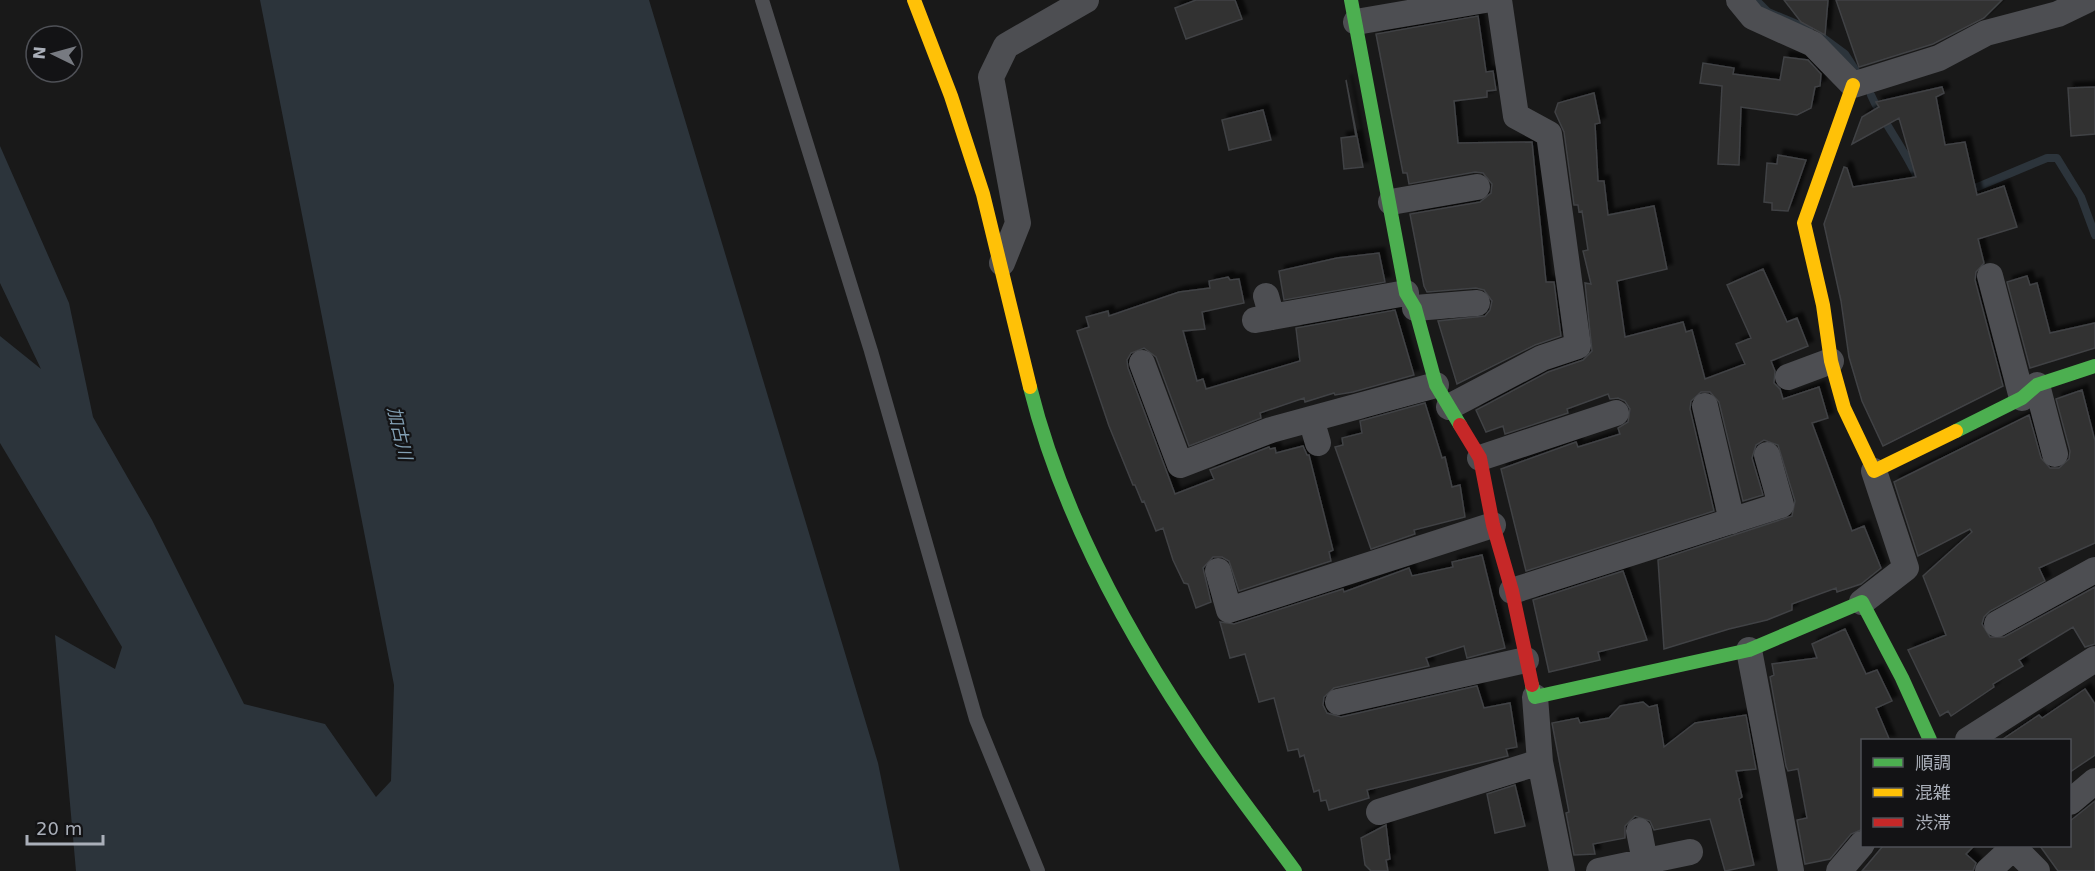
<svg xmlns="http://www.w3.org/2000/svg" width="2095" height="871" font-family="'DejaVu Sans','Noto Sans JP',sans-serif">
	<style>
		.water { fill: #2c343b }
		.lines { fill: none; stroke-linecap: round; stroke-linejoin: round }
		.stream { stroke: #2c343b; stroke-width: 8 }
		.building { fill: #313131; stroke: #414245; stroke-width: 1.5; filter: url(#shadow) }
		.lane { stroke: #4d4e52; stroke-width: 14 }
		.street { stroke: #4d4e52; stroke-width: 26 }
		.fast { stroke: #4caf50; stroke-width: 14 }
		.slow { stroke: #ffc107; stroke-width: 14 }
		.jam { stroke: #c62828; stroke-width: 14 }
		.labels { text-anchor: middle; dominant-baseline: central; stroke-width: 4.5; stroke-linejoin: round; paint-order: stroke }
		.water-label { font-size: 18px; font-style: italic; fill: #829fb3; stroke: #131315 }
	</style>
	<defs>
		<filter id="shadow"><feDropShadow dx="5.5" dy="-5.5" stdDeviation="1.5" flood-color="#0009"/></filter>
	</defs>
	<rect width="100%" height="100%" fill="#191919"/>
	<path class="water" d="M260 0H649L878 763 900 871H76L55 635 115 669 122 647 0 443V336L41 369 0 283V146L69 303 93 417 152 520 244 704 325 724 376 797 391 781 394 685Z"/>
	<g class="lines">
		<path class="stream" d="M1756 0 1768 12 1809 29
			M1822 37 1845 54 1860 77
			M1871 95C1884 124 1904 148 1917 177
			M1968 191 2047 158H2057L2081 197 2095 235"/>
	</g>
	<path class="building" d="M1196 0H1235L1242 19 1186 39 1175 8Z
		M1784 0H1828L1825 35 1801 22Z
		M1836 0H2002L1984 18 1933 44 1859 67Z
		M1478 16 1486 72 1493 71 1496 90 1487 91V97L1454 101 1458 143 1532 142 1546 282H1554L1561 336 1535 345 1457 384 1438 321 1485 316 1490 310 1492 301 1484 290 1476 288 1427 292 1424 286 1410 214 1480 202 1491 193 1492 184 1483 173 1475 172 1409 184 1407 173H1403L1376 34Z
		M1784 57 1808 60 1821 74 1820 86 1815 87 1811 108 1797 115 1741 107 1739 165 1718 164 1722 86 1700 83 1703 63 1734 68 1733 74 1780 80Z
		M1346 80 1363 167 1344 169 1341 138 1356 136Z
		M1942 87 1944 93 1936 97 1945 145 1965 142 1977 195 2004 186 2017 227 1978 239 1984 263 1976 272 1975 280 2003 386 1883 446 1862 401 1849 357 1841 301 1824 224 1844 167 1847 168 1853 187 1916 177 1899 118 1852 144 1862 117 1879 107 1876 102Z
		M2095 87V134L2071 136 2068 88Z
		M1594 93 1600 123 1595 124 1598 181H1604L1608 215 1654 206 1667 269 1617 281 1625 337 1683 322 1686 332 1692 330 1705 379 1745 364 1736 344 1751 338 1727 285 1763 269 1787 322 1797 318 1808 346 1771 361 1775 371 1774 383 1780 389 1783 399 1819 387 1828 418 1812 423 1852 531 1864 526 1881 568 1861 584 1837 592 1836 588 1792 604V610L1767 620 1729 629 1664 649 1658 560 1792 516 1795 501 1778 445 1764 440 1756 445 1752 458 1763 495 1743 501 1719 402 1710 392H1701L1691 401 1690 409 1714 511 1526 571 1501 469 1576 442 1578 447 1620 434 1618 428 1628 422 1630 409 1625 401 1618 398 1610 399 1608 394 1567 409 1568 413 1505 434 1503 426 1486 432 1476 410 1548 372 1583 360 1592 351 1585 283 1591 284 1583 251 1588 250 1582 211 1579 212 1578 205H1574L1564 132 1555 112 1558 103Z
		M1263 110 1271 140 1229 150 1222 120Z
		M1778 155 1806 160 1788 211 1772 210V203L1764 202 1767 163 1777 164Z
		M1379 253 1385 282 1284 300 1279 271 1337 258Z
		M2027 276 2030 285 2037 283 2050 333 2095 323V348L2030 368 2007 282Z
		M1228 277 1230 280 1239 279 1244 303 1202 312 1205 329 1183 331 1197 381 1203 379 1206 389 1300 361 1296 328 1395 310 1414 375 1353 392 1335 395 1334 393 1305 402 1304 398 1260 413 1261 418 1189 446 1156 357 1144 348 1131 353 1127 360 1128 368 1175 494 1214 479 1210 470 1269 447 1270 449 1275 448 1276 453 1303 446 1307 455H1309L1333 550 1329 552 1331 561 1239 591 1229 561 1222 557H1213L1203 568 1211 602 1196 608 1188 584 1184 583 1173 560 1163 528 1156 531 1144 501 1142 502 1135 485H1133L1109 426 1077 331 1089 327 1086 317 1108 311 1109 316 1179 292 1210 288 1209 281Z
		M2082 390 2095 441V543L2039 568 2045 581 1990 611 1984 617 1982 624 1990 637H2004L2095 587V644L2085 647 2073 627 2019 660 2023 666 1993 684 1994 687 1951 716 1948 711 1940 716 1908 650 1946 635 1923 576 1972 532 1970 529 1918 556 1894 482 2029 415 2041 458 2050 468H2059L2069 459 2070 451 2056 399Z
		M1425 403 1442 458 1445 457 1452 487 1460 485 1465 517 1414 530 1415 534 1371 549 1335 447 1343 445 1342 438 1362 433 1360 421Z
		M1482 555 1505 648 1467 658 1464 646 1426 658 1429 666 1334 688 1324 697 1323 705 1327 713 1341 717 1477 686 1484 708 1510 703 1517 747 1506 749 1508 756 1367 790 1369 798 1329 810 1326 800 1321 801 1319 790 1314 792 1304 755 1300 757 1298 749 1288 751 1274 698 1259 702 1245 654 1230 658 1220 622 1234 624 1343 589 1344 592 1409 568 1412 576 1453 567 1452 562Z
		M1623 571 1647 640 1598 652 1600 660 1549 672 1533 600Z
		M1845 629 1866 674 1877 670 1892 701 1876 708 1890 741H1863V829L1851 834 1830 859 1805 864 1797 820 1807 818 1798 769 1788 771 1786 766 1770 677 1774 675 1772 664 1817 658 1812 644Z
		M2085 689 2095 704V755L2070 772V741H2000L2039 715 2042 718Z
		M1643 702 1649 707 1657 705 1664 747 1695 723 1746 715 1756 769 1736 771 1742 797 1739 799 1754 865 1725 871 1710 819 1654 830 1650 821 1635 816 1625 826V838L1593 844 1595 854 1574 855 1566 813 1569 812 1552 723 1578 718 1580 723 1609 718 1620 706Z
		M1515 785 1525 826 1495 833 1487 794Z
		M2095 801V871H2058L2040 846H2070V821Z
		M1386 825 1390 859 1386 860 1388 871H1371L1365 865 1361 838Z
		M1883 846H1974L1966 854 1976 863 1973 871H1862Z"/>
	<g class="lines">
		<path class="lane" d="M762 0 871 351 976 719 1038 871"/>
		<path class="street" d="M1739 0 1753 17 1813 44 1853 85 1939 58 1986 33 2058 14 2087 0
			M1356 22 1485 0
			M1391 202 1477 187
			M1002 263 1018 223 991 77 1006 46 1086 0
			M1990 276 2022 398
			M1266 296 1272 317
			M1415 308 1477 303
			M1255 320 1406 293
			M1142 363 1180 465 1271 430 1436 385
			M1788 377 1831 361
			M2037 385 2055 454
			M1705 406 1732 521
			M1449 407 1542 358 1578 346 1549 134 1516 116 1499 0
			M1311 419 1318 443
			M1480 458 1616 413
			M1218 571 1229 610 1493 525
			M1512 591 1781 505 1767 455
			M1862 602 1906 568 1874 471
			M1997 624 2095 570
			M1749 650 1791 871
			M1535 697 1540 762 1562 871
			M1338 702 1526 660
			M1968 740 2095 659
			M2070 802 2095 781
			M1379 812 1540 762
			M1639 831 1645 861
			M2012 846 2037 871
			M1599 871 1690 852
			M1839 871 1862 844
			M1988 871 2015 846"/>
		<path class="fast" d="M1351 0 1406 293 1415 308 1436 385 1460 425
			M1030 387C1060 508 1122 624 1191 727 1223 777 1260 823 1295 871
			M1956 431 2022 398 2037 385 2095 366
			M1532 685 1535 697 1749 650 1862 602 1902 678 1930 740"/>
		<path class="slow" d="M914 0 951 96 983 194 1030 387
			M1853 85 1804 223 1823 305 1831 361 1844 408 1874 471 1956 431"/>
		<path class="jam" d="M1460 425 1480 458 1493 525 1512 591 1532 685"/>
	</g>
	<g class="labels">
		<g class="water-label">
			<text transform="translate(400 433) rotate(77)">加古川</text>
		</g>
	</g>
	<rect x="1861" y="739" width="210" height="108" fill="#131315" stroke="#4f5157" stroke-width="1.5"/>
	<rect x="1873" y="758" width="30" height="9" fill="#4caf50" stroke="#4f5157" stroke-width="1.5"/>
	<text x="1915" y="769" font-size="18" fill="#aaafb9">順調</text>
	<rect x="1873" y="788" width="30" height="9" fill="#ffc107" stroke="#4f5157" stroke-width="1.5"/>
	<text x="1915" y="799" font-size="18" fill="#aaafb9">混雑</text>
	<rect x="1873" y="818" width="30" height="9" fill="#c62828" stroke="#4f5157" stroke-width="1.5"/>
	<text x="1915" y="829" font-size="18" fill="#aaafb9">渋滞</text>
	<g transform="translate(54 54) rotate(275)"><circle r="28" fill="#131315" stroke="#4f5157" stroke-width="1.5"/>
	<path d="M0-4.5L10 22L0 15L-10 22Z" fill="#777a81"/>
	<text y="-9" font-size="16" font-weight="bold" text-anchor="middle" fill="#aaafb9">N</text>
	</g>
	<path d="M27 835v9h76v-9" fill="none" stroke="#aaafb9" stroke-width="3"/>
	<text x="36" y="835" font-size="18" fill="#aaafb9" stroke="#131315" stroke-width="4.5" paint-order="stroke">20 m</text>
</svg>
